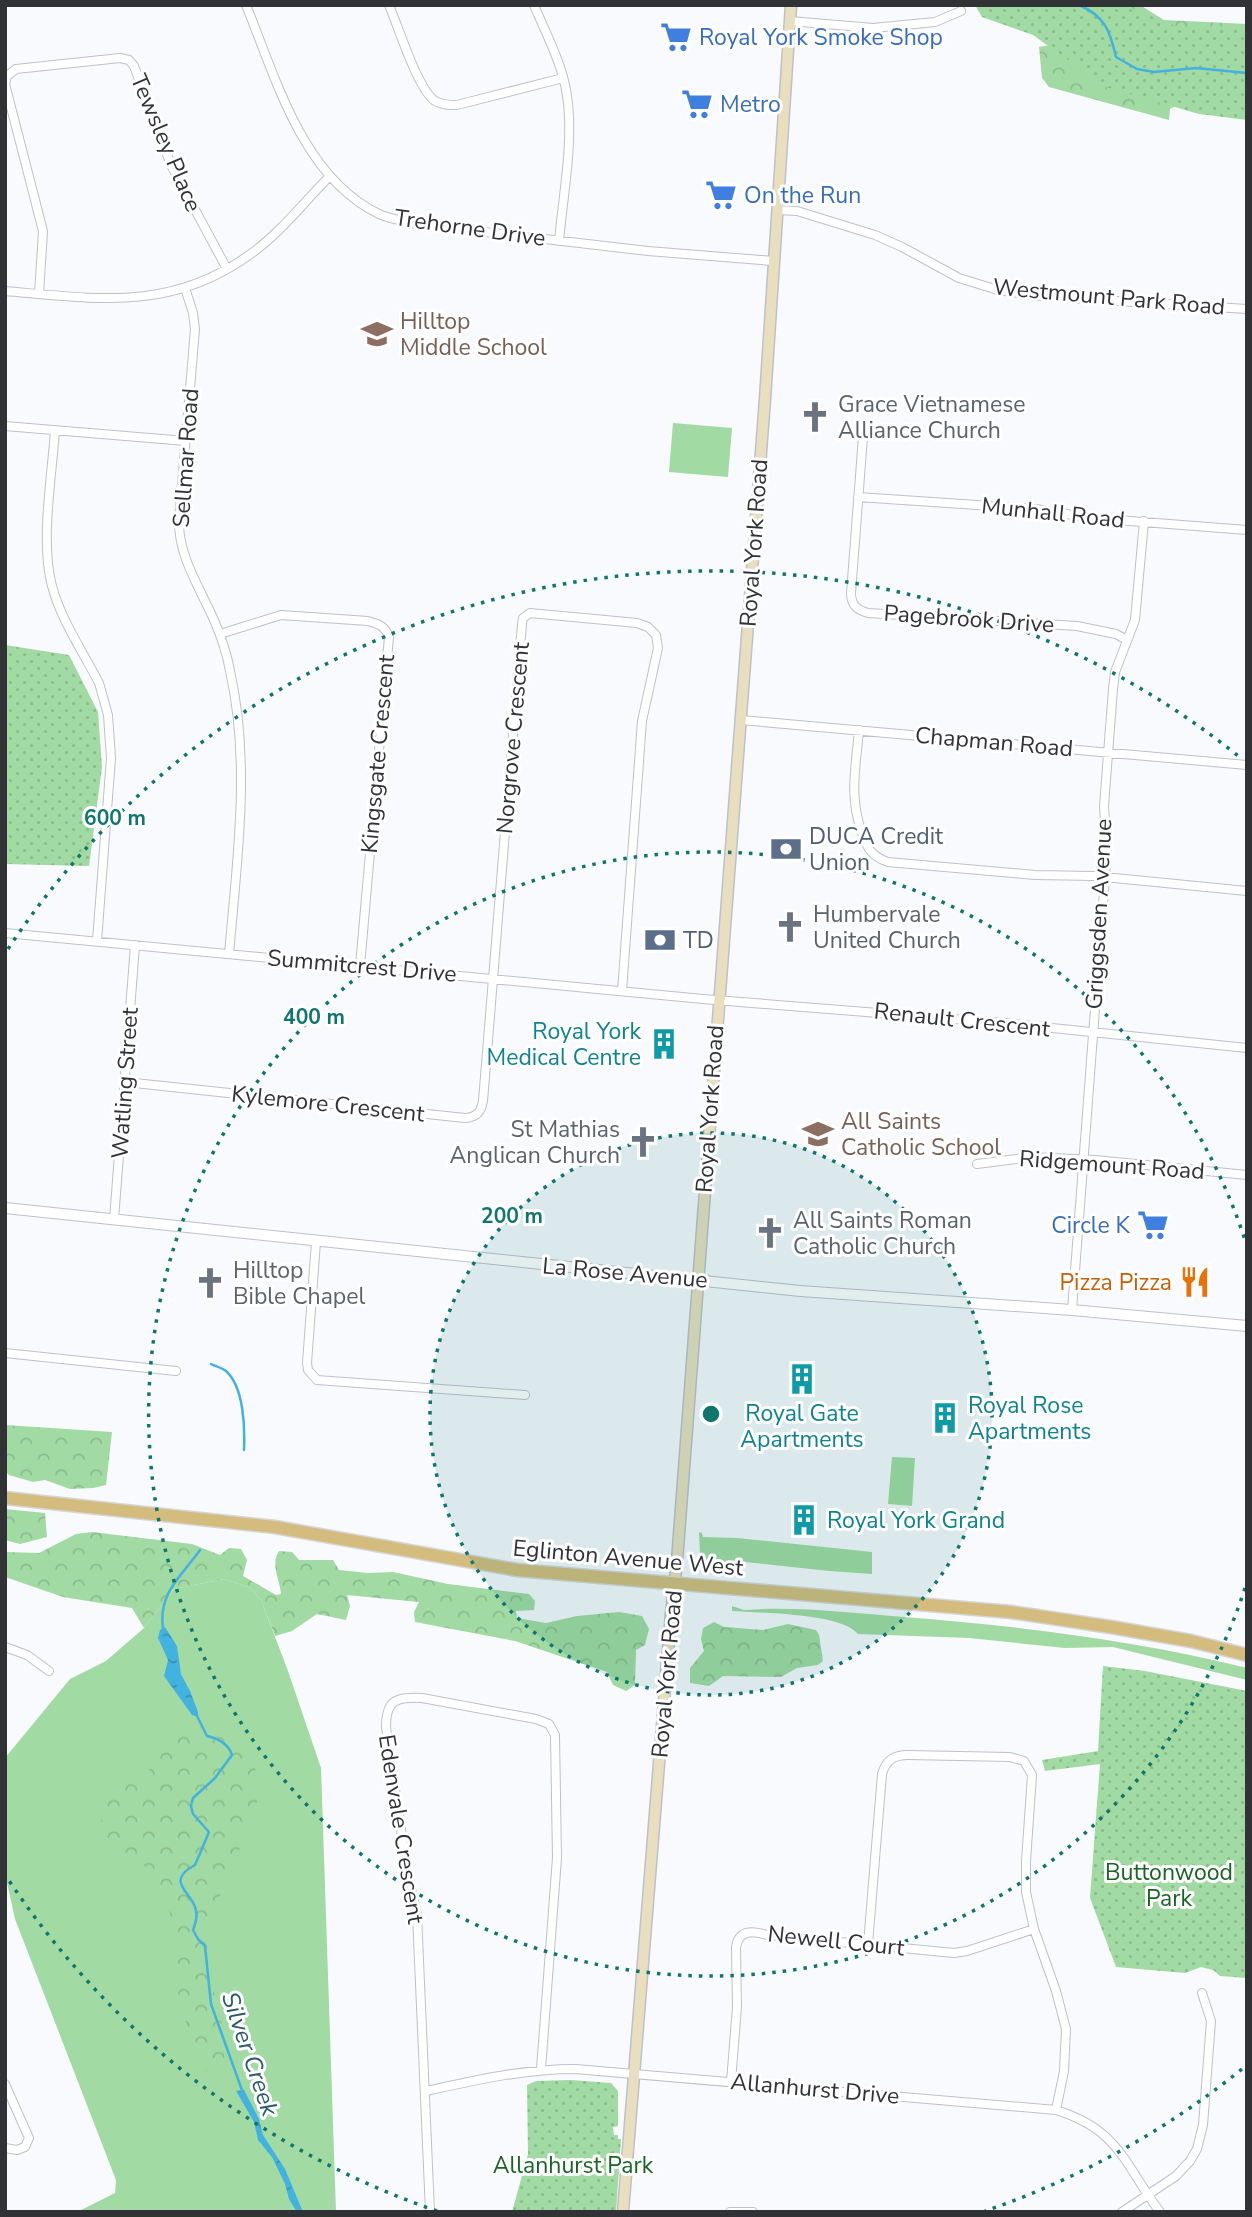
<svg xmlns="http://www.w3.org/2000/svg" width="1252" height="2217" font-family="'Nunito Sans',sans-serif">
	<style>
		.green { fill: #a1daa2 }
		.forest { fill: url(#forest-crowns) }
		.park { fill: url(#park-dots) }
		.water { fill: url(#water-ripples) }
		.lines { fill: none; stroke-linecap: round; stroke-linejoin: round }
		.stream { stroke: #42b2e1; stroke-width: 2.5 }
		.minor-casing { stroke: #bdc1cb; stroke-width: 10 }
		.tertiary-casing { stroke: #bdc1cb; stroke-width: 12 }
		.secondary-casing { stroke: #bdc1cb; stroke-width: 13 }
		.primary-casing { stroke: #d6d6d7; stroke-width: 15 }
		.minor { stroke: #fff; stroke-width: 8 }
		.tertiary { stroke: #fff; stroke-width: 10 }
		.secondary { stroke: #e9debe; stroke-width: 10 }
		.primary { stroke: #d3bc7d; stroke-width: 12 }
		.ring { fill: none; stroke: #0f766e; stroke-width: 3.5; stroke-dasharray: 3.5 7 }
		.labels { text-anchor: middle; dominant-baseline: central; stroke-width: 6; stroke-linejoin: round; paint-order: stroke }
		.shop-label { font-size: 23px; fill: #366cbe; stroke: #fff; text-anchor: start }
		.street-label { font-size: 23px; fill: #313236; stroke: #fff }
		.education-label { font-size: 23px; fill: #785e54; stroke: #fff; text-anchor: start }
		.worship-label { font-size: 23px; fill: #5b616d; stroke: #fff; text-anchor: start }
		.service-label { font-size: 23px; fill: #4e5e75; stroke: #fff; text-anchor: start }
		.culture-label { font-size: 23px; fill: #0d838f; stroke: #fff; text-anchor: start }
		.food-label { font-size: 23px; fill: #c56008; stroke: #fff; text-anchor: end }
		.park-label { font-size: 23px; fill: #196324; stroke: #fff }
		.water-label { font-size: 24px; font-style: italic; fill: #2b586c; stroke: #fff }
		.centre { fill: #0f766e; stroke: #fff; stroke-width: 3.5 }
		.ring-label { font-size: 21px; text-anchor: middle; font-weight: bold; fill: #0f766e; stroke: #fff; stroke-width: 6; stroke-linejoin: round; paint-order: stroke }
	</style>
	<defs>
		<pattern id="forest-crowns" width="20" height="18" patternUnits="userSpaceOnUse" patternTransform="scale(1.75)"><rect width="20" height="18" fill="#a1daa2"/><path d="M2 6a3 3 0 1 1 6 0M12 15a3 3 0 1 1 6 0" fill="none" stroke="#8bbc8c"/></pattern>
		<pattern id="park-dots" width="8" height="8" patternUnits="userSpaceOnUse" patternTransform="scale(1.75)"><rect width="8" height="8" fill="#a1daa2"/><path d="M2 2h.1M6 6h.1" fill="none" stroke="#8bbc8c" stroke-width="1.8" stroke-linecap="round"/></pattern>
		<pattern id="water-ripples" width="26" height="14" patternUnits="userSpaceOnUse" patternTransform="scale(1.75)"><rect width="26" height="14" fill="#42b2e1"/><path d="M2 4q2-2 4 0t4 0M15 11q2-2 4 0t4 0" fill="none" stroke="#3891b7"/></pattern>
	</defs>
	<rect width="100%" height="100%" fill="#f8fafe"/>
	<path class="green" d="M673 423 732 428 728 477 669 472Z
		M892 1457 915 1458 912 1506 888 1504Z
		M699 1532 702 1533 703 1537 737 1538 872 1552V1574L829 1571 745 1562 732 1565V1563L726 1564 724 1561 723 1564 720 1563 719 1561 714 1560 713 1563 703 1561 700 1555Z
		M224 1579 251 1588 261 1600 288 1671 321 1768 336 2212H77L115 2193 116 2180 15 1919 5 1873V1758L70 1679 106 1661 144 1628 174 1589Z
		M732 1606 744 1610C796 1606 851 1613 904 1617 1019 1626 1135 1640 1247 1668V1680L1113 1647 1065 1648 969 1638 858 1634C841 1613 759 1613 732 1611Z"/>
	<path class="forest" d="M1105 5H1140L1164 20 1247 24V86L1193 96 1170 109 1169 120 1049 87 1042 78 1039 47 1102 35Z
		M5 1425 112 1432 106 1485 93 1488 70 1489 45 1480 33 1482 9 1475 5 1471Z
		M5 1509 45 1513 47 1537 20 1544 5 1540Z
		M92 1532 192 1544 220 1555 229 1548 241 1549 247 1560 243 1576 276 1595 281 1594C280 1580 270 1565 279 1551L292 1552 299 1560H333L339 1570 368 1573 393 1572 448 1584 529 1594 535 1601 534 1610 516 1611 517 1618 546 1623 577 1616 619 1612 642 1616 649 1629 645 1645 636 1650 635 1685 626 1691 613 1685 607 1672 515 1641 415 1622 414 1612 419 1602 347 1595 350 1606 346 1620 317 1614 292 1631 275 1636 261 1600 251 1588 224 1579 174 1589 144 1628 132 1608 63 1597 5 1577V1552L39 1553 76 1534Z
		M714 1622 724 1627 763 1630 788 1624 816 1630 819 1635 823 1661 818 1665 797 1668 781 1677 723 1676 709 1686 690 1683V1668L704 1651 701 1639 703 1628Z
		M213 1731 250 1750 261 1789 253 1816 216 1906 208 1934 211 1980 227 2044 224 2059 207 2072C194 2046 183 2019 178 1991 173 1962 175 1909 161 1885 149 1863 119 1849 99 1835L104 1806 115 1784 148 1779 153 1749 173 1737Z"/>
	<path class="park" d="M975 5H1123L1178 27H1247V120L1199 114 1106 87 1033 35 982 17Z
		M5 645 69 655 98 712 102 767 89 866 5 864Z
		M1103 1666 1145 1671 1247 1691V1978L1220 1976 1213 1970 1201 1967 1185 1973 1116 1967 1090 1898 1100 1764 1045 1771 1042 1760 1098 1751Z
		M571 2080 611 2083 618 2091V2126L613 2127 614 2135H618V2139H621L616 2212H512L528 2154 527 2085 536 2081Z"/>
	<path class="water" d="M165 1627 177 1646 181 1674 190 1691 198 1712V1717L192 1715 164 1676 168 1660 158 1638 160 1630Z
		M244 2090 259 2119 263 2135 285 2169 303 2212H297L289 2199 285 2184 272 2157 258 2140 254 2122 236 2091Z"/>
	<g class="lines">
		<path class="stream" d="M1079 5C1105 16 1110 31 1116 57L1137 69 1154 72 1196 68 1247 73
			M211 1364C215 1366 222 1368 226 1371 244 1387 245 1428 244 1450
			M163 1629C158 1593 180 1578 200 1550
			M197 1716 207 1736C217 1738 229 1744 232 1755L215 1778 193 1798 191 1806 193 1814 209 1832 195 1865C165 1881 190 1891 195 1907 198 1915 196 1922 193 1930L198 1939 205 1946 211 2004 243 2093"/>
		<defs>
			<path id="minor" d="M246 5C276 78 302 177 379 214 390 219 404 221 416 224L648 251 773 261
				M389 5C398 26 418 90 435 101 442 105 449 105 457 105L563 78
				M534 5C546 34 563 65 567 96 574 141 563 195 559 241
				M790 21 873 28 935 22 961 11
				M5 84 7 76 16 69 120 58 129 60 134 66 171 165 227 269
				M5 84 43 231 39 294
				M777 210 797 211 875 235 902 247 959 278 998 290 1038 296 1247 309
				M185 288 193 313 195 329 179 520C178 556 200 588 214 620 221 636 227 654 230 671 251 764 237 860 229 954
				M5 291C98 299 172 312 252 253 281 232 304 202 329 177
				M5 426 186 441
				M55 430C52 477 40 541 52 586 61 620 83 652 99 683L108 715 111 758 97 941
				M863 437 851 593C851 605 857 610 868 613L1077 626 1116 634 1127 640
				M858 497 1036 509 1091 518 1247 530
				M220 634 281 615 368 621C379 624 385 626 389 637L360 966
				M741 720 1247 765
				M859 730C856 766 849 795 861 830 867 847 870 856 888 862L1035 875 1094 876 1247 891
				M5 933 703 999 1004 1023 1247 1048
				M125 1082 465 1118C477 1117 481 1112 483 1101L522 624 523 618 530 613 637 623 648 627 656 635 658 648 642 721 622 991
				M977 1164 1031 1157 1095 1160 1247 1175
				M114 1220 135 945
				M316 1242 307 1363 308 1370 317 1380 525 1395
				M1072 1310 1105 878 1107 850 1104 806 1113 689 1115 672 1135 620 1144 521
				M5 1353 176 1371
				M5 1647 27 1655 49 1671
				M868 1944 882 1774C886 1760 894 1755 908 1755L1010 1757 1024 1761 1032 1775 1026 1861V1892L1034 1929 1056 1991 1066 2029 1064 2071 1056 2110
				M731 2082 737 2007 736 1947C739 1929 753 1931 767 1935L954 1953 967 1951 1034 1929
				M5 2084 29 2138 25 2147 17 2150 5 2148
				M426 2091C476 2080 524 2069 575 2069L1056 2110C1120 2130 1124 2164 1160 2212
				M430 2212 417 1915 406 1865 386 1727C386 1699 397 1697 422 1698L536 1719 549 1724 555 1735 557 1858 541 2069
				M730 2212H753
				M1122 2212 1176 2176 1190 2161 1197 2149 1203 2125 1211 2021 1202 1993"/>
			<path id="tertiary" d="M5 1208 800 1291 1072 1310 1247 1326"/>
			<path id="secondary" d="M623 2212 671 1614 677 1561 765 399 791 5"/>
			<path id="primary" d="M5 1498 275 1527 517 1570 1011 1612 1111 1627 1191 1641 1247 1655"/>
		</defs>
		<use href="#minor" class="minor-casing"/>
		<use href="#tertiary" class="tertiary-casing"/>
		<use href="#secondary" class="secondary-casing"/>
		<use href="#primary" class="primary-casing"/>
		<use href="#minor" class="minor"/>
		<use href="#tertiary" class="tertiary"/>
		<use href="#secondary" class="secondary"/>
		<use href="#primary" class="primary"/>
	</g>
	<circle cx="711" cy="1414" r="281" fill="#0f766e" fill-opacity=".12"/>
	<g class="ring">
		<circle cx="711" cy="1414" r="281"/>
		<path d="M1245 1588A562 562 0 1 1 1245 1240"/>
		<path d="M1242 2069A843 843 0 0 1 985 2211M437 2211A843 843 0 0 1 8 1879M8 949A843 843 0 0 1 1242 759"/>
	</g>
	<defs>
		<symbol id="supermarket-bare" viewBox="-9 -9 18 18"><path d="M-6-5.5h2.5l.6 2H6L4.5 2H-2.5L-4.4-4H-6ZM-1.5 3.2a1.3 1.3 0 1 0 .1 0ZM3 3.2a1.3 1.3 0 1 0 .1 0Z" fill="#3f7fe0" stroke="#fff" stroke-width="2.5" paint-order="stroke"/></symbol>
		<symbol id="school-bare" viewBox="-9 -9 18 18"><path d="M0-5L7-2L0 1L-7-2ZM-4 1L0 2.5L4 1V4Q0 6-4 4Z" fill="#8d6e63" stroke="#fff" stroke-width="2.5" paint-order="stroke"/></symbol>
		<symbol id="church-bare" viewBox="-9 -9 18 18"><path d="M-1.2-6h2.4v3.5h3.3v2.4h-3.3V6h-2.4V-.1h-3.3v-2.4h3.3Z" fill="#6b7280" stroke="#fff" stroke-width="2.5" paint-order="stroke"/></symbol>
		<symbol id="bank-bare" viewBox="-9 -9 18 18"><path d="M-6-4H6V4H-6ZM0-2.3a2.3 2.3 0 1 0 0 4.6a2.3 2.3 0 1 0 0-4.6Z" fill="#5c6f8a" stroke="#fff" stroke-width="2.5" paint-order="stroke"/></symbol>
		<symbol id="building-bare" viewBox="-9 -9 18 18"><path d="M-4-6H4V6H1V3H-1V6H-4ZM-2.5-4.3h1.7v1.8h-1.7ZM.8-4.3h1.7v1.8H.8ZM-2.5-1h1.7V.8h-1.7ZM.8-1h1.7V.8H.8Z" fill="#0f9aa8" stroke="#fff" stroke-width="2.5" paint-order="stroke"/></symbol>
		<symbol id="restaurant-bare" viewBox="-9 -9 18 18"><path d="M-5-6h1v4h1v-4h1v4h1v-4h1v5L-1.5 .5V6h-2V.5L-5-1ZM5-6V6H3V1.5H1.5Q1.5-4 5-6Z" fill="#e8710a" stroke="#fff" stroke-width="2.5" paint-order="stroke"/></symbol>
	</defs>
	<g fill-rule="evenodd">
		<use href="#supermarket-bare" x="654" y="15" width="44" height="44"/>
		<use href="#supermarket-bare" x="675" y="82" width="44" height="44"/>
		<use href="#supermarket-bare" x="699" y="173" width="44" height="44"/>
		<use href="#school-bare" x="355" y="312" width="44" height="44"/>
		<use href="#church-bare" x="793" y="395" width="44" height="44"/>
		<use href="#bank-bare" x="764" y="827" width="44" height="44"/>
		<use href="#church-bare" x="768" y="905" width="44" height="44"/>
		<use href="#bank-bare" x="638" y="918" width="44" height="44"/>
		<use href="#building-bare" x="642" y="1022" width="44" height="44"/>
		<use href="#school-bare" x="796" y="1112" width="44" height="44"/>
		<use href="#church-bare" x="621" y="1120" width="44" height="44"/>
		<use href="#supermarket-bare" x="1131" y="1203" width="44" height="44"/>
		<use href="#church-bare" x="748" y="1211" width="44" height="44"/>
		<use href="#restaurant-bare" x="1173" y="1260" width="44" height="44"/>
		<use href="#church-bare" x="188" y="1261" width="44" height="44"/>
		<use href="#building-bare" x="780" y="1357" width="44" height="44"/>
		<use href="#building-bare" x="923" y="1396" width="44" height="44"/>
		<use href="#building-bare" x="782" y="1498" width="44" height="44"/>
	</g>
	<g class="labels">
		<g class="shop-label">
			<text x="699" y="37">Royal York Smoke Shop</text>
			<text x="720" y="104">Metro</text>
			<text x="744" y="195">On the Run</text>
			<text x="1130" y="1225" text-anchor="end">Circle K</text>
		</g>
		<g class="street-label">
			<text transform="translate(166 143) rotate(67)">Tewsley Place</text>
			<text transform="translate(470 228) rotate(8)">Trehorne Drive</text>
			<text transform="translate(1109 297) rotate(5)">Westmount Park Road</text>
			<text transform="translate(186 458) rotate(-86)">Sellmar Road</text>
			<text transform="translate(1053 513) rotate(6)">Munhall Road</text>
			<text transform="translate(754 543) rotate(-86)">Royal York Road</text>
			<text transform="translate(969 619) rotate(4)">Pagebrook Drive</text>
			<text transform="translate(513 738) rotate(-85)">Norgrove Crescent</text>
			<text transform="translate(994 742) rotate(5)">Chapman Road</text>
			<text transform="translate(378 754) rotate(-85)">Kingsgate Crescent</text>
			<text transform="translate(1099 914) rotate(-87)">Griggsden Avenue</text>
			<text transform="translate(362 966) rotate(5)">Summitcrest Drive</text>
			<text transform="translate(962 1020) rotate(6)">Renault Crescent</text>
			<text transform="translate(125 1083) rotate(-86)">Watling Street</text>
			<text transform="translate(328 1104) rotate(6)">Kylemore Crescent</text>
			<text transform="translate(710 1109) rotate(-86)">Royal York Road</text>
			<text transform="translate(1112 1165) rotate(4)">Ridgemount Road</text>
			<text transform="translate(625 1273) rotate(5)">La Rose Avenue</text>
			<text transform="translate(628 1558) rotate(5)">Eglinton Avenue West</text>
			<text transform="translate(667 1674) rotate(-85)">Royal York Road</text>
			<text transform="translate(401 1829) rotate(81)">Edenvale Crescent</text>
			<text transform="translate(836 1941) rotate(6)">Newell Court</text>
			<text transform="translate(815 2089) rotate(5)">Allanhurst Drive</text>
		</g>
		<g class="education-label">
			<text x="400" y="321">Hilltop<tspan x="400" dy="26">Middle School</tspan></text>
			<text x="841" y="1121">All Saints<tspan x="841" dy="26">Catholic School</tspan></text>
		</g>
		<g class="worship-label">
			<text x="838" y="404">Grace Vietnamese<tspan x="838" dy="26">Alliance Church</tspan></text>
			<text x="813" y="914">Humbervale<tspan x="813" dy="26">United Church</tspan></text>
			<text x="620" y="1129" text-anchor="end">St Mathias<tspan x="620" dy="26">Anglican Church</tspan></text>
			<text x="793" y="1220">All Saints Roman<tspan x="793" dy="26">Catholic Church</tspan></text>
			<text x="233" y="1270">Hilltop<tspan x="233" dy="26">Bible Chapel</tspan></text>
		</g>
		<g class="service-label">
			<text x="809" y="836">DUCA Credit<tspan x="809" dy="26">Union</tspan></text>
			<text x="683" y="940">TD</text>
		</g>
		<g class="culture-label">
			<text x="641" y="1031" text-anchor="end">Royal York<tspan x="641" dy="26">Medical Centre</tspan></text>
			<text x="968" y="1405">Royal Rose<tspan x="968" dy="26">Apartments</tspan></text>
			<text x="802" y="1413" text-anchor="middle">Royal Gate<tspan x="802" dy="26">Apartments</tspan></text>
			<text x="827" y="1520">Royal York Grand</text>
		</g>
		<g class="food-label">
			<text x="1172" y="1282">Pizza Pizza</text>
		</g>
		<g class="park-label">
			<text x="1169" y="1872">Buttonwood<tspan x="1169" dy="26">Park</tspan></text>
			<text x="573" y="2165">Allanhurst Park</text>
		</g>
		<g class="water-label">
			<text transform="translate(250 2054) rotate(71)">Silver Creek</text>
		</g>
	</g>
	<circle cx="711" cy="1414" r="10" class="centre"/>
	<g class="ring-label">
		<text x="115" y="825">600 m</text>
		<text x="314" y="1024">400 m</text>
		<text x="512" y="1223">200 m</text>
	</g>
	<rect width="1252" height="2217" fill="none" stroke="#313236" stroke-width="14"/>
</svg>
